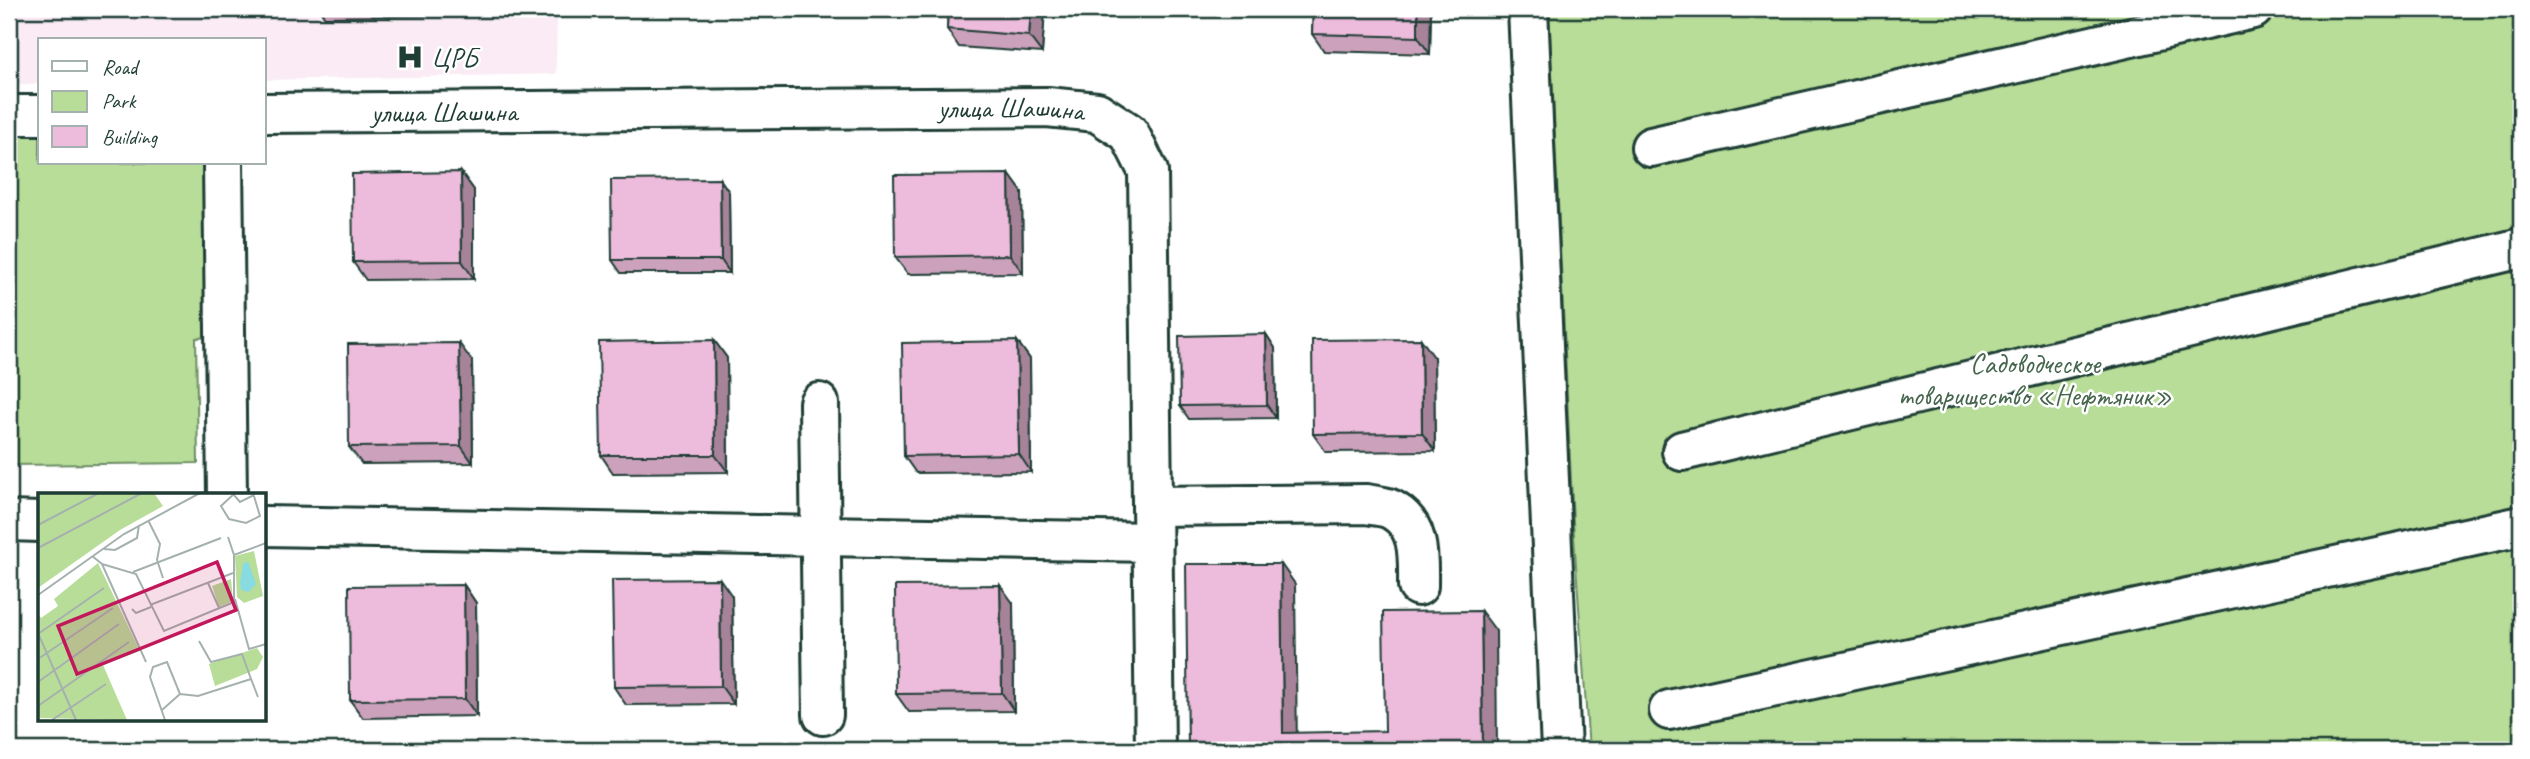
<svg xmlns="http://www.w3.org/2000/svg" width="2530" height="759" font-family="Caveat,sans-serif">
	<style>
		.built { fill: #faebf4 }
		.green { fill: #b8dd98; stroke: #6c8d66; stroke-width: 2 }
		.lines { fill: none; stroke-linecap: round; stroke-linejoin: round }
		.minor-casing { stroke: #1f3d34; stroke-width: 44 }
		.minor { stroke: #fff; stroke-width: 38 }
		.wall { fill: #cca1bc; stroke: #1f3d34; stroke-width: 2 }
		.shaded-wall { fill: #a68399; stroke: #1f3d34; stroke-width: 2 }
		.building { fill: #edbbdb; stroke: #1f3d34; stroke-width: 2 }
		.labels { text-anchor: middle; dominant-baseline: central; stroke-width: 5; stroke-linejoin: round; paint-order: stroke }
		.poi-label { font-size: 28px; fill: #1f3d34; stroke: #fff; text-anchor: start }
		.street-label { font-size: 28px; fill: #1f3d34; stroke: #fff }
		.park-label { font-size: 28px; fill: #45654d; stroke: #fff }
		.inset-road { fill: none; stroke: #a5b1ae; stroke-width: 2 }
		.view { fill: #c2185b; fill-opacity: 0.15; stroke: #c2185b; stroke-width: 3.5 }
		.inset-edge { fill: none; stroke: #1f3d34; stroke-width: 3.5 }
	</style>
	<rect width="100%" height="100%" fill="#fff"/>
	<filter id="ink" filterUnits="userSpaceOnUse"><feTurbulence type="fractalNoise" baseFrequency=".0143" numOctaves="2"/><feDisplacementMap in="SourceGraphic" scale="14" xChannelSelector="R" yChannelSelector="G"/><feConvolveMatrix kernelMatrix="1 2 1 2 8 2 1 2 1" color-interpolation-filters="sRGB"/></filter>
	<g filter="url(#ink)">
		<path class="built" d="M9 9H557L556 74 264 80V40H40V84L9 85Z"/>
		<path class="green" d="M1549 9H2521V750H1589L1573 522Z
			M40 129V163H215L217 337 196 338 198 463 9 465V132Z"/>
		<g class="lines">
			<defs>
				<g id="minor">
					<path d="M1528 9 1561 750"/>
					<path id="s1" d="M264 113 1047 107 1097 112 1129 133 1148 171 1155 750"/>
					<path d="M9 115H40"/>
					<path d="M1651 147 2253 9"/>
					<path d="M223 163 227 495"/>
					<path d="M819 403 823 715"/>
					<path d="M1682 451 2521 248"/>
					<path d="M1152 506 1367 504C1375 506 1387 506 1394 511 1421 527 1418 559 1418 586"/>
					<path d="M9 521 40 522"/>
					<path d="M264 526 1153 542"/>
					<path d="M1669 710 2521 526"/>
				</g>
			</defs>
			<use href="#minor" class="minor-casing"/>
			<use href="#minor" class="minor"/>
		</g>
		<path class="wall" d="M319 9H495V15L325 17Z
			M948 9H1045L1042 53 959 47 947 29Z
			M1313 9H1431L1430 54 1324 51 1312 34Z
			M461 172 474 190V279L366 280 353 262Z
			M1009 174 1022 192 1023 273 908 274 895 257Z
			M720 179 729 192 730 273H621L612 260Z
			M1266 334 1275 348 1276 418 1189 419 1180 406Z
			M714 340 727 358 728 472 613 473 601 455Z
			M1017 341 1030 359 1031 472 916 473 904 456Z
			M1434 357 1435 451 1326 452 1313 434Z
			M472 361 473 463 362 464 349 447Z
			M464 585 476 603 477 716 363 718 350 700Z
			M732 596 734 704 626 705 614 687Z
			M1013 603 1014 711 909 712 896 694Z"/>
		<path class="shaded-wall" d="M1031 9H1045L1042 53 1029 36Z
			M1418 9H1431L1430 54 1418 37Z
			M461 172 474 190V279L462 261Z
			M1009 174 1022 192 1023 273 1010 255Z
			M720 179 729 192 730 273 721 260Z
			M1266 334 1275 348 1276 418 1267 405Z
			M1421 339 1434 357 1435 451 1422 433Z
			M714 340 727 358 728 472 715 455Z
			M1017 341 1030 359 1031 472 1019 454Z
			M459 343 472 361 473 463 461 446Z
			M1281 564 1295 584 1297 750 1283 733Z
			M720 579 732 596 734 704 721 686Z
			M464 585 476 603 477 716 465 699Z
			M1000 585 1013 603 1014 711 1002 693Z
			M1481 611 1496 631 1497 750H1483Z"/>
		<path class="building" d="M948 9H1031L1029 36 947 29Z
			M1313 9H1418V37L1312 34Z
			M461 172 462 261 353 262 352 174Z
			M1009 174 1010 255 895 257 894 175Z
			M720 179 721 260H612L611 180Z
			M1266 334 1267 405 1180 406 1179 336Z
			M1421 339 1422 433 1313 434 1312 340Z
			M714 340 715 455H601L599 342Z
			M1017 341 1019 454 904 456 902 343Z
			M459 343 461 446 349 447 348 344Z
			M1186 564H1281L1283 733 1385 731 1383 612 1481 611 1483 750H1188Z
			M720 579 721 686 614 687 612 580Z
			M464 585 465 699 350 700 349 586Z
			M1000 585 1002 693 896 694 895 586Z"/>
	</g>
	<defs>
		<symbol id="hospital-bare" viewBox="-9 -9 18 18"><path d="M-5-5h3v3.5h4V-5h3V5h-3V1.5h-4V5h-3Z" fill="#1f3d34" stroke="#fff" stroke-width="2.5" paint-order="stroke"/></symbol>
	</defs>
	<g fill-rule="evenodd">
		<use href="#hospital-bare" x="391" y="38" width="38" height="38"/>
	</g>
	<g class="labels">
		<g class="poi-label">
			<text x="431" y="57">ЦРБ</text>
		</g>
		<g class="street-label">
			<text stroke="none"><textPath href="#s1" startOffset="747">улица Шашина</textPath></text>
			<text stroke="none"><textPath href="#s1" startOffset="180">улица Шашина</textPath></text>
		</g>
		<g class="park-label">
			<text x="2035" y="363">Садоводческое<tspan x="2035" dy="32">товарищество «Нефтяник»</tspan></text>
		</g>
	</g>
	<g transform="translate(38 493)">
		<rect width="228" height="228" fill="#fff"/>
		<path d="M219 155 225 164 219 176 177 193 171 171Z" fill="#b8dd98"/>
		<path d="M0 0H116L125 13 82 37 0 95ZM216 58 225 103 206 110 199 104 197 63ZM60 70 102 158 65 172 89 227 0 225V120L3 125 20 113 16 106ZM193 86 195 108 181 114 174 93Z" fill="#b8dd98"/>
		<path d="M210 68 218 91 211 99 203 97 202 90 205 71Z" fill="#89dbe2"/>
		<path class="inset-road" d="M197 0 183 13 191 26 208 30 222 23 215 0M195 1 202 9 216 2M110 27 122 51 119 67 125 85M0 32 61 0M0 55 104 0M66 56 77 57 99 45 101 32M196 62 228 50M54 63 64 71 108 169M64 71 98 81 126 138 196 109V62L190 44M95 79 183 45M170 90 181 115M0 102 86 41 162 0M197 106 211 156 228 151M112 112 195 80M94 116 98 120 113 114M0 140 38 227M0 141 66 95M161 148 173 169 204 161 213 186M0 166 75 115M0 189 81 131M142 201 160 203 213 186 220 204M0 213 91 149M124 217 142 201M14 227 68 191M127 227 112 184 115 174 129 169 142 201"/>
		<path class="view" d="M179 69 198 117 39 181 20 133Z"/>
		<rect width="228" height="228" class="inset-edge"/>
	</g>
	<rect width="2530" height="759" fill="none" stroke="#fff" stroke-width="35"/>
	<rect x="18" y="18" width="2495" height="724" fill="none" stroke="#1f3d34" stroke-width="2.5" filter="url(#ink)"/>
	<rect x="38" y="38" width="228" height="126" fill="#ffffff" stroke="#a5b1ae" stroke-width="2"/>
	<rect x="52" y="61" width="35" height="10" fill="#ffffff" stroke="#a5b1ae" stroke-width="2"/>
	<text x="102" y="74" font-size="21" fill="#1f3d34">Road</text>
	<rect x="52" y="91" width="35" height="21" fill="#b8dd98" stroke="#a5b1ae" stroke-width="2"/>
	<text x="102" y="108" font-size="21" fill="#1f3d34">Park</text>
	<rect x="52" y="126" width="35" height="21" fill="#edbbdb" stroke="#a5b1ae" stroke-width="2"/>
	<text x="102" y="144" font-size="21" fill="#1f3d34">Building</text>
</svg>
